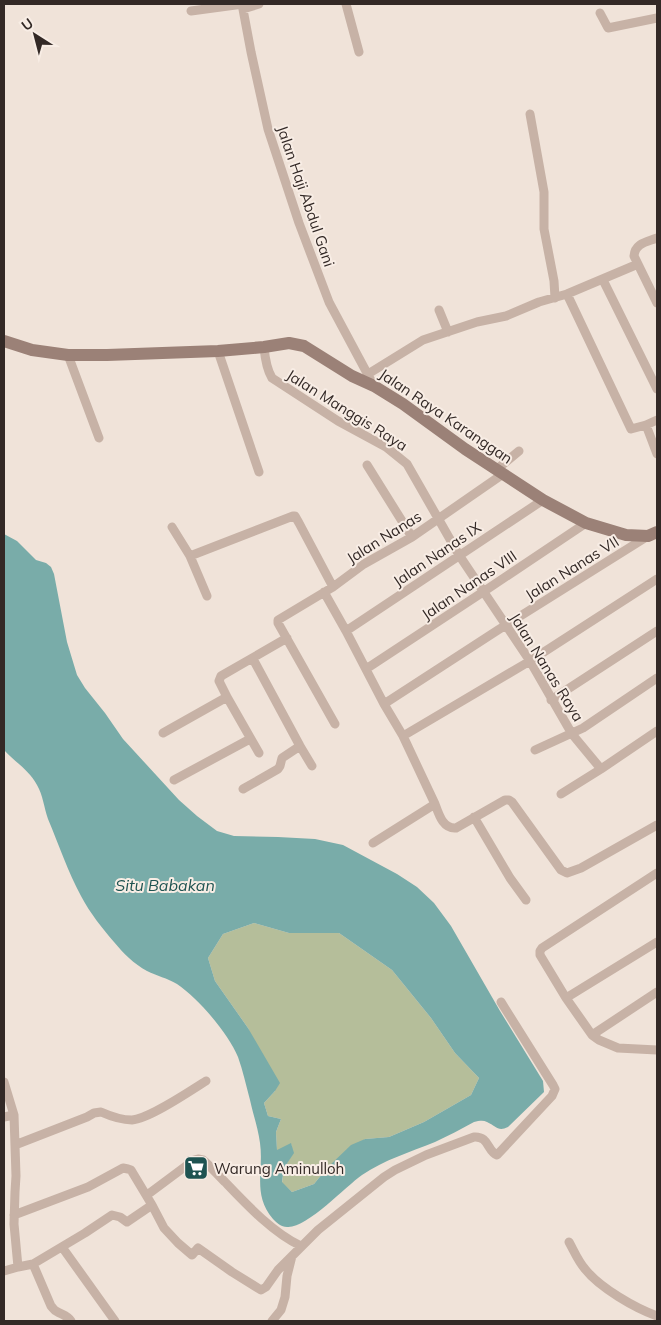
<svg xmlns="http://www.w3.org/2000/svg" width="661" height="1325" font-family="Mulish,sans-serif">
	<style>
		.green { fill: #b5be9a }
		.water { fill: #79aca9; fill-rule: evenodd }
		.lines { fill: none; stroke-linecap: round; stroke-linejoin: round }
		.street { stroke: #c7b2a6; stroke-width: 9 }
		.secondary { stroke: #9b8177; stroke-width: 12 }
		.labels { text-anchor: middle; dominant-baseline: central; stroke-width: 4; stroke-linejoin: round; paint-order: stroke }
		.street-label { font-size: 15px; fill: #332926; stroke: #f8ede5 }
		.poi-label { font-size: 15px; fill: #332926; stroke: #f8ede5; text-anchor: start }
		.water-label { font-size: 16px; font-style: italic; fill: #1e5351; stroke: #f8ede5 }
	</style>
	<rect width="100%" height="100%" fill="#f0e3d9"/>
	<path class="green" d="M254 923 289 933H339L392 970 431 1018 455 1053 479 1078 471 1095 424 1122 389 1137 365 1139 327 1168 314 1184 292 1192 282 1183 284 1168 293 1153 291 1144 277 1151 276 1132 281 1119 268 1116 264 1103 275 1091 248 1028 215 981 208 958 223 934Z"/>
	<path class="water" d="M4 534 17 541 36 560 46 563 51 567 54 574 67 642 77 675 85 688 105 713 123 739 179 800 197 816 217 831 234 836 278 837 315 839 343 845 397 874 417 887 434 903 451 926 500 1011 543 1081 544 1092 508 1127C498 1132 496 1126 487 1122 483 1120 479 1121 474 1122 461 1129 448 1136 435 1142 410 1152 384 1160 362 1175 345 1187 306 1229 287 1227 281 1227 277 1223 273 1219 252 1194 264 1171 260 1143 258 1128 253 1114 250 1100 246 1085 243 1071 238 1057 228 1033 198 998 177 984 167 978 157 976 147 971 134 964 123 953 114 942 102 928 90 913 81 896 68 872 59 845 48 819 44 808 43 795 37 785 29 770 15 762 4 750ZM254 923 289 933H339L392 970 431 1018 455 1053 479 1078 471 1095 424 1122 389 1137 365 1139 351 1145 327 1168 314 1184 292 1192 282 1182 284 1168 294 1153 291 1143 277 1150 276 1132 281 1119 268 1116 264 1103 275 1091 280 1083 248 1028 215 981 208 958 223 934Z"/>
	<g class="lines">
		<path class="street" d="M242 4 251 52 268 129 299 223 329 302 374 386
			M346 4 359 52
			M243 9 259 4
			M191 11 243 4
			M600 13 608 28 657 18
			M530 114 544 192V229L554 281 555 298
			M657 238C647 242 635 243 634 256L657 303
			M603 280 657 389
			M567 294 631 429 646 425 657 420
			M439 310 448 332
			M264 347C265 358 267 370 272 378L338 421 386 447 407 464 459 555 530 661 572 734 601 769
			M218 351 259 472
			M68 355 99 438
			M368 374 423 340 477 322 506 316 539 302 567 294 638 264
			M646 425 657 454
			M367 465 412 537
			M496 470 519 451
			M172 527 190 556 207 596
			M190 556 293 516H295L299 523 333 587
			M324 592 346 631 384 704 403 736 435 804C439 815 443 829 456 828L505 800H509L512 802 561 870 567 873 581 868 657 825
			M346 631 543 500
			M253 659 300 746 312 766
			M366 669 483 592 586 523
			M551 700 657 631
			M384 704 498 630 648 536
			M335 724 278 623V620L333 587 364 564 412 537 503 474
			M163 733 227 697
			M403 736 530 661 657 579
			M535 750 583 728 657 678
			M259 753 227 697 219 681 221 676 287 638
			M174 780 250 739
			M243 789 278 769 280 766 282 758 300 746
			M561 794 601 769 657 731
			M474 817 510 878 526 900
			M373 843 435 804
			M657 873 542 948 540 951V955L566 998 592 1035 599 1040 618 1048 657 1050
			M566 998 657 942
			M592 1035 657 992
			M4 1082 14 1115 16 1176 15 1192 14 1224 18 1267 4 1271
			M4 1117 14 1115
			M15 1145 87 1117 94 1113 101 1112C110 1116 122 1120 132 1120 149 1119 190 1091 206 1081
			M147 1195 194 1160 198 1159 203 1160C210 1166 217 1174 225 1182 246 1204 273 1233 301 1246
			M14 1215 88 1187 123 1168 128 1169 131 1170 152 1205 164 1228 178 1243 192 1255 198 1248 232 1272 261 1290 266 1287 278 1270 292 1256
			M569 1242C574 1251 578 1261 585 1269 600 1288 635 1308 657 1316
			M62 1247 115 1321
			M33 1264 51 1306C53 1308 54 1310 56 1311 62 1315 67 1315 71 1321
			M18 1267 33 1264 85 1233 112 1215 120 1217 127 1222 152 1205
			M272 1321 281 1310 285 1297 287 1276 292 1256 318 1230 384 1177 395 1170 426 1155 474 1137C489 1136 487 1151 497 1155L552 1096 555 1089 553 1085 501 1002"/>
		<path class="secondary" d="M4 341 32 350 68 355H107L218 351 264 347 289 343 304 346 352 376 374 386 403 404 465 449 543 500 586 523 626 535 648 536 657 532"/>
	</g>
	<defs>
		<symbol id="supermarket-square" viewBox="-11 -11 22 22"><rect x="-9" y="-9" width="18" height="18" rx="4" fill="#1e5351" stroke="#f8ede5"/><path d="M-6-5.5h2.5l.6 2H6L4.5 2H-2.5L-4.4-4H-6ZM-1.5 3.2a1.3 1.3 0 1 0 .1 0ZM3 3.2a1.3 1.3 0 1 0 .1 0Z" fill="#fff"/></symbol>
	</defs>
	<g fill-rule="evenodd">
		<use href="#supermarket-square" x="182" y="1154" width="28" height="28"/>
	</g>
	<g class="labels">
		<g class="street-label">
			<text transform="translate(306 196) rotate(71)">Jalan Haji Abdul Gani</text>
			<text transform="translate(347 410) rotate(32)">Jalan Manggis Raya</text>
			<text transform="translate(446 416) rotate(34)">Jalan Raya Karanggan</text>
			<text transform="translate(384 537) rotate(-32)">Jalan Nanas</text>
			<text transform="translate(437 554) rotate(-34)">Jalan Nanas IX</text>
			<text transform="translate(572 568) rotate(-32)">Jalan Nanas VII</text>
			<text transform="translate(469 585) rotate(-34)">Jalan Nanas VIII</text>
			<text transform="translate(547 667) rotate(58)">Jalan Nanas Raya</text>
		</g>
		<g class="poi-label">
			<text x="214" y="1168">Warung Aminulloh</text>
		</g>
		<g class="water-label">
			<text x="165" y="885">Situ Babakan</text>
		</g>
	</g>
	<rect width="661" height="1325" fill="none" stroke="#332926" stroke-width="10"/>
	<g transform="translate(35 35) rotate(324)" stroke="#f8ede5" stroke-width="4" paint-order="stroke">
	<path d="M0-4L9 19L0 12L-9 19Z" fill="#332926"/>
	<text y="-8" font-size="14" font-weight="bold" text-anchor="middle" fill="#332926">U</text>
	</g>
</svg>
